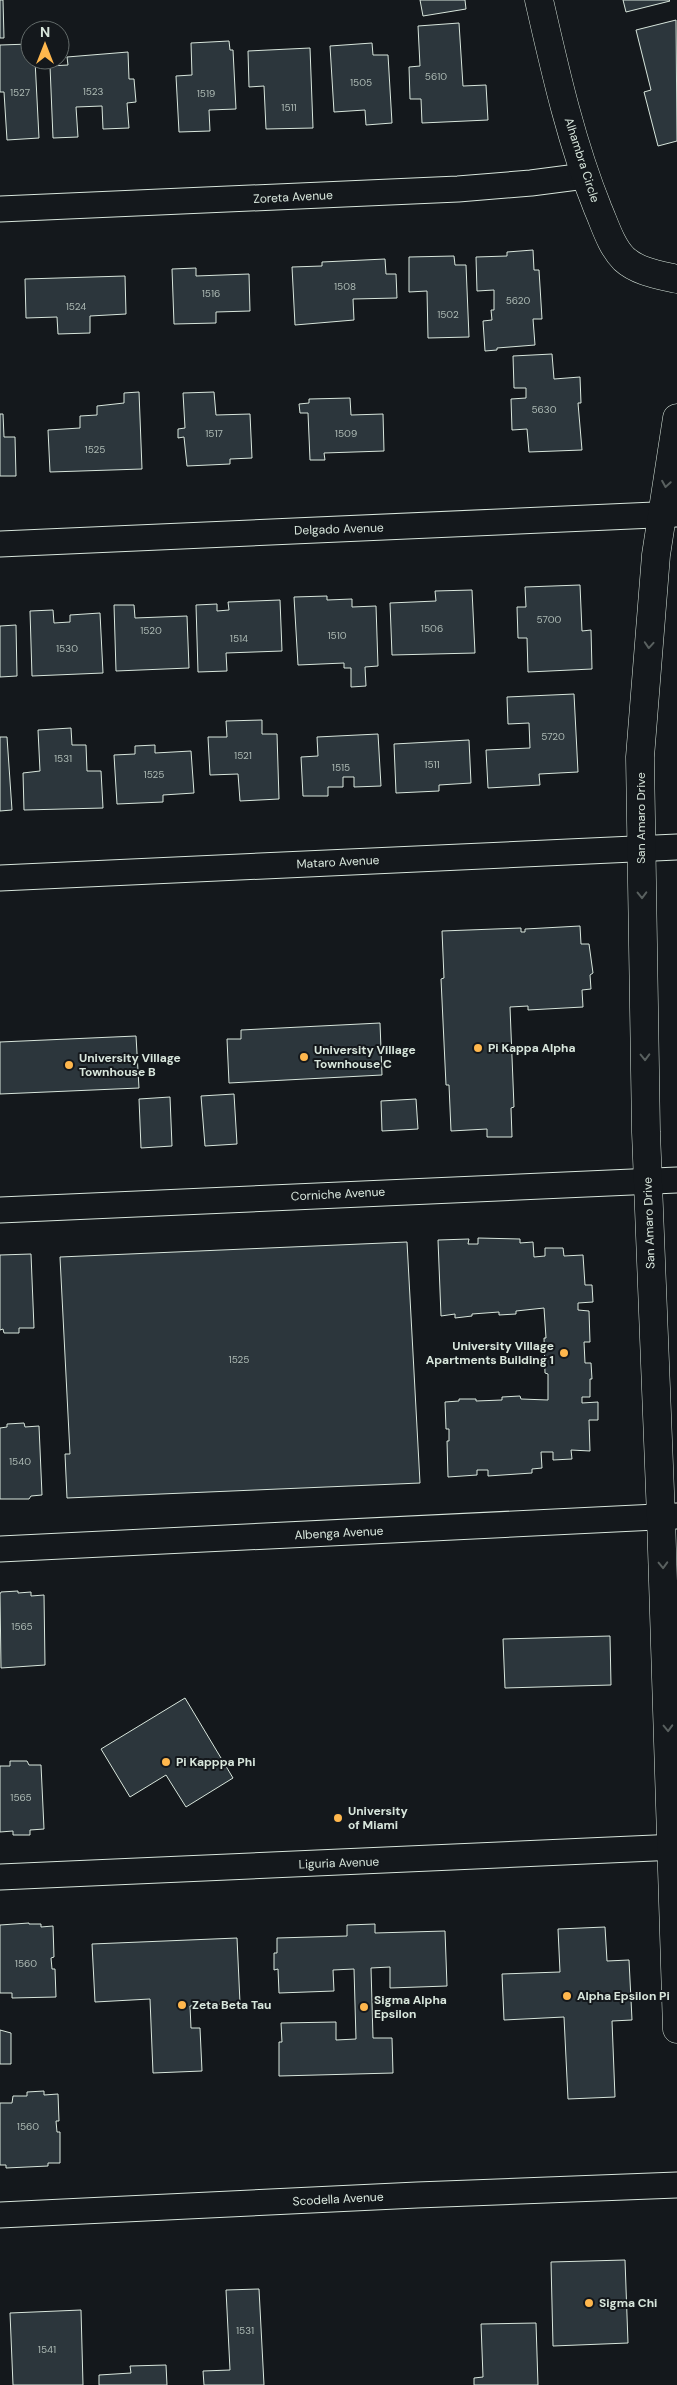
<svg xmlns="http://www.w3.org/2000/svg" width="677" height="2385" font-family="'DM Sans',sans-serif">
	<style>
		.building { fill: #2c363c; stroke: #d8e6dc }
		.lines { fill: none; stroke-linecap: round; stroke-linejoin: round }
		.street-casing { stroke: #d8e6dc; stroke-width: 27 }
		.secondary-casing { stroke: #d8e6dc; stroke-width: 29 }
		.street { stroke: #14181c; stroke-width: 25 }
		.secondary { stroke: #14181c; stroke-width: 28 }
		.oneway { stroke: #59605f }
		.poi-dot { fill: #ffb74d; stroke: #14181c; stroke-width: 2 }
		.labels { text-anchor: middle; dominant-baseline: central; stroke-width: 4; stroke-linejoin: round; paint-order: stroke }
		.number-label { font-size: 10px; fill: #adbab4 }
		.street-label { font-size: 12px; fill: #d8e6dc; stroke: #14181c }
		.poi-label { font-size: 12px; font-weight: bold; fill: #d8e6dc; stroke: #14181c; text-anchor: start }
	</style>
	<rect width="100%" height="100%" fill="#14181c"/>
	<path class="building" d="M0 0H3L4 38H0Z
		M420 0H465L466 9 423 16Z
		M623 0H669L670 1 626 12Z
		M676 20 677 141 658 146 644 92 651 90 636 30Z
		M459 23 463 86 486 85 488 120 422 123 421 99H410L409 67 420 66 418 26Z
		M229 41 230 50H233L236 109 209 110 210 131 179 132 176 76 192 75 191 43Z
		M372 43 373 55H388L392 123 366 125 365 110 334 112 330 46Z
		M30 44V60H35L39 138 7 140 4 92H0V45Z
		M310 48 313 128 266 129 264 86 249 87 248 51Z
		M128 52 129 79H134L136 102 127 103 129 128 103 129 102 106 76 107 78 137 53 138 50 66 68 65 67 57Z
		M533 250 534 270H539L542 319H533L535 345 497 348V350L485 351 483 321 492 320 491 310H494V290L477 291 476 257 507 256V252Z
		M454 256 455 265H466L469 337 428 338 427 291 409 292V257Z
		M385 259 386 274H396L397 298 353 299 354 320 295 325 292 267 322 266V262Z
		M196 268V276L249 274 250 311 216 312V323L174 324 172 269Z
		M125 276 126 314 90 316V333L58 334 57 317 26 318 25 279Z
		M552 354 554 379 580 377 581 403H578L582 450 529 452 527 429 512 430 511 399 526 398V388H514L513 356Z
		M139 392 142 469 50 472 48 430 80 428V416L97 415V406L124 403V393Z
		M214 392 216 415 250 414 252 458 230 459V464L187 466 184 437 178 438V429L185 428 183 393Z
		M350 398 351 415 383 414 384 451 324 453 325 460H310L308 413H300L299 404 309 403V399Z
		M0 414H3L4 437H15L16 476H0Z
		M580 585 582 631 591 630 592 669 528 672 527 638H518L517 607H526L525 587Z
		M472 590 475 653 392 655 390 603 436 601 435 591Z
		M327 596V600L352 599V607L376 606 378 666 365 667 366 686 351 687V668H344V663L298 665 294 597Z
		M280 600 282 651 226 653 227 671 198 672 196 605 217 604V611L229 610 228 602Z
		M114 605H134L135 618 187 616 189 668 116 671Z
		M53 610 54 623 70 622V615L100 613 103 673 32 676 30 611Z
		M16 625 17 676 0 677V626Z
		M574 694 578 772 539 774 540 785 488 788 486 750 530 748 529 723 508 724 507 697Z
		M262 720V734H277L279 799 240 801 238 774 210 775 208 737H227L226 721Z
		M71 728 72 745H86L87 771H101L103 808 24 810 23 773 40 771 38 730Z
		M378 734 381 786 354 787V777H343V787H328V796H303L301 757 318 756 317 737Z
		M0 737H7L12 810 0 811Z
		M469 740 471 783 439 785V791L396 793 394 744Z
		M155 745V753L191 751 194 793 163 795V802L117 804 114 755 135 754V746Z
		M580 926 581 944H589L593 973 590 975 591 989 582 990 583 1007 528 1010V1006L510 1007 514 1107 511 1108 512 1137H487V1129L451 1131 449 1085H446L441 979 444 978 442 931 521 928V932H525V929Z
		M380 1023 382 1075 229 1083 227 1039H241V1030Z
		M136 1036 139 1088 0 1094V1042Z
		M234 1094 237 1144 205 1146 201 1096Z
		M170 1097 172 1146 141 1148 139 1099Z
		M416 1099 418 1129 382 1131 381 1101Z
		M478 1238 520 1239V1243L533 1242 534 1257 545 1256V1248H563L564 1256 583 1255 585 1285H592L593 1302 578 1303V1310L589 1311 590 1342H584L585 1363H591L592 1379H590V1397H582V1403L598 1402V1420H589L590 1451 571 1450 572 1459 553 1460V1452H541L542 1468 532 1469V1473L488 1476V1470H477V1475L448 1477 447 1441H449V1429H446L445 1402 459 1401V1399H476V1401L502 1400V1397L520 1396 521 1399 548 1400V1374L545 1373 544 1338H546L544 1308 516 1311V1314L499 1315V1312L472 1314V1316L455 1318V1314L441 1316 438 1240 469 1239 468 1244H478Z
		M407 1242 420 1483 67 1498 65 1454H70L60 1257Z
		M31 1254 34 1328H19V1333H4L3 1329 0 1330V1255Z
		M24 1423 25 1427 39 1426 42 1495 31 1496 29 1499H0V1428L7 1427V1424Z
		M18 1591V1593L31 1592V1596L44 1595 45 1665 1 1668 0 1594 1 1592Z
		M610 1636 611 1685 505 1688 503 1639Z
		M185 1698 233 1778 186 1807 166 1775 130 1797 101 1749Z
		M10 1761H27L29 1765H41L44 1829 30 1830V1835H13V1831L0 1832V1766H10Z
		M29 1923V1924H41V1927L53 1926 54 1957 51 1958 52 1969H55L56 1997 12 1998V1993H0V1925Z
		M375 1924V1933L445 1931 447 1986 390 1988V1967L371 1968 373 2038H392L393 2073 279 2076V2042H282L281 2023 336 2022V2040L356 2039 354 1969 333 1970 334 1991 279 1993 278 1969 274 1970V1953H277V1938L347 1936V1925Z
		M605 1927 607 1961 629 1960 632 2020 612 2021 615 2097 568 2099 564 2017 504 2020 502 1974 560 1972 558 1929Z
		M237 1938 240 2003 190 2006 191 2028H200L202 2071 153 2073 150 1999 95 2002 92 1944Z
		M0 2030 11 2033V2064H0Z
		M44 2091V2095L58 2094 59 2121H56L57 2132H60V2163H48V2166L6 2168V2165H0V2103H12L13 2096H27V2092Z
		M625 2260 628 2343 553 2346 551 2262Z
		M259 2289 264 2385H204L203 2371 230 2370 226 2290Z
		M81 2310 83 2385H13L10 2313Z
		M536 2323 538 2385H474V2378L483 2377 481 2324Z
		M166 2365 167 2385H99V2375L131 2373 130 2366Z"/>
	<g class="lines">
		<defs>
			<path id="street" d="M0 209 458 189 531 183 585 176
				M0 544 677 514
				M0 878 677 847
				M0 1210 677 1180
				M0 1549 677 1516
				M0 1877 677 1847
				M0 2215 417 2195 677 2185"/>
			<path id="secondary" d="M539 0C555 70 571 142 598 209 605 225 611 246 624 259 638 272 660 275 677 279
				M677 418 656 555 640 757 646 1132 661 1517 677 2029"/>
		</defs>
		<use href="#street" class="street-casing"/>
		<use href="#secondary" class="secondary-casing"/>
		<use href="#street" class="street"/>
		<use href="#secondary" class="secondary"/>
	</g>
	<defs><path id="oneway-chevron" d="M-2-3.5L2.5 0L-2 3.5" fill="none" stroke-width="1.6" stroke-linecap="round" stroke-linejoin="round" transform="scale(1.25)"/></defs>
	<g class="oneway">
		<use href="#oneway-chevron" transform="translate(666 484) rotate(99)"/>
		<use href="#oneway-chevron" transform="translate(649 645) rotate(94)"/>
		<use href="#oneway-chevron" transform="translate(642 895) rotate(89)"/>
		<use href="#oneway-chevron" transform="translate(645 1057) rotate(89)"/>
		<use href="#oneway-chevron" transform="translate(663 1565) rotate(88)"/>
		<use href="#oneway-chevron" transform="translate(668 1728) rotate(88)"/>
	</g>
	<g class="poi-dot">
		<circle cx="478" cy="1048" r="5"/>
		<circle cx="304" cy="1057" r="5"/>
		<circle cx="69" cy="1065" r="5"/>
		<circle cx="564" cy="1353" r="5"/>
		<circle cx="166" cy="1762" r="5"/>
		<circle cx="338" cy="1818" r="5"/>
		<circle cx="567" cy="1996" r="5"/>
		<circle cx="182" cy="2005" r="5"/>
		<circle cx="364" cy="2007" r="5"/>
		<circle cx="589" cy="2303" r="5"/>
	</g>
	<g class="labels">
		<g class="number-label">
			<text x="436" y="76">5610</text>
			<text x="361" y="82">1505</text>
			<text x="93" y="91">1523</text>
			<text x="20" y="92">1527</text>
			<text x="206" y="93">1519</text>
			<text x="289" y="107">1511</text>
			<text x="345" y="286">1508</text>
			<text x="211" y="293">1516</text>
			<text x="518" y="300">5620</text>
			<text x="76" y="306">1524</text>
			<text x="448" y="314">1502</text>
			<text x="544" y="409">5630</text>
			<text x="214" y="433">1517</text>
			<text x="346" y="433">1509</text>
			<text x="95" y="449">1525</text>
			<text x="549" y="619">5700</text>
			<text x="432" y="628">1506</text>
			<text x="151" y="630">1520</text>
			<text x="337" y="635">1510</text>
			<text x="239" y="638">1514</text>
			<text x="67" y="648">1530</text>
			<text x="553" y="736">5720</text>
			<text x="243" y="755">1521</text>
			<text x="63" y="758">1531</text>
			<text x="432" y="764">1511</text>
			<text x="341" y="767">1515</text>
			<text x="154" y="774">1525</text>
			<text x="239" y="1359">1525</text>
			<text x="20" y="1461">1540</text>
			<text x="22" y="1626">1565</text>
			<text x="21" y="1797">1565</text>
			<text x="26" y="1963">1560</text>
			<text x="28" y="2126">1560</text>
			<text x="245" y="2330">1531</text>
			<text x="47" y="2349">1541</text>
		</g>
		<g class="street-label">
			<text transform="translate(582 160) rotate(72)">Alhambra Circle</text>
			<text transform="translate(293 197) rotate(-3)">Zoreta Avenue</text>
			<text transform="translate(339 529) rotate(-2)">Delgado Avenue</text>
			<text transform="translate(641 818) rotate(-90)">San Amaro Drive</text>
			<text transform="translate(338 862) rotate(-3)">Mataro Avenue</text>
			<text transform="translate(338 1194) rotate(-3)">Corniche Avenue</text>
			<text transform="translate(649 1223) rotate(-92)">San Amaro Drive</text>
			<text transform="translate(339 1533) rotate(-3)">Albenga Avenue</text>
			<text transform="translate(339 1863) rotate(-2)">Liguria Avenue</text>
			<text transform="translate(338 2199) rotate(-3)">Scodella Avenue</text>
		</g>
		<g class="poi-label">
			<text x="488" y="1048">Pi Kappa Alpha</text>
			<text x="314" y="1050">University Village<tspan x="314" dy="14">Townhouse C</tspan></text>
			<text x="79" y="1058">University Village<tspan x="79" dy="14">Townhouse B</tspan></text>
			<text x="554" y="1346" text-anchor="end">University Village<tspan x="554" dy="14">Apartments Building 1</tspan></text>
			<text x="176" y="1762">Pi Kapppa Phi</text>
			<text x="348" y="1811">University<tspan x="348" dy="14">of Miami</tspan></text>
			<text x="577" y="1996">Alpha Epsilon Pi</text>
			<text x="374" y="2000">Sigma Alpha<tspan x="374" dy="14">Epsilon</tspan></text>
			<text x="192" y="2005">Zeta Beta Tau</text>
			<text x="599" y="2303">Sigma Chi</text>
		</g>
	</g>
	<g transform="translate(45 45)"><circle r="24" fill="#14181c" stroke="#626a69"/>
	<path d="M0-4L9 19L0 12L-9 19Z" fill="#ffb74d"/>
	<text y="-8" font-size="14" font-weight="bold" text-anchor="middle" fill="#d8e6dc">N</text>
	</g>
</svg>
